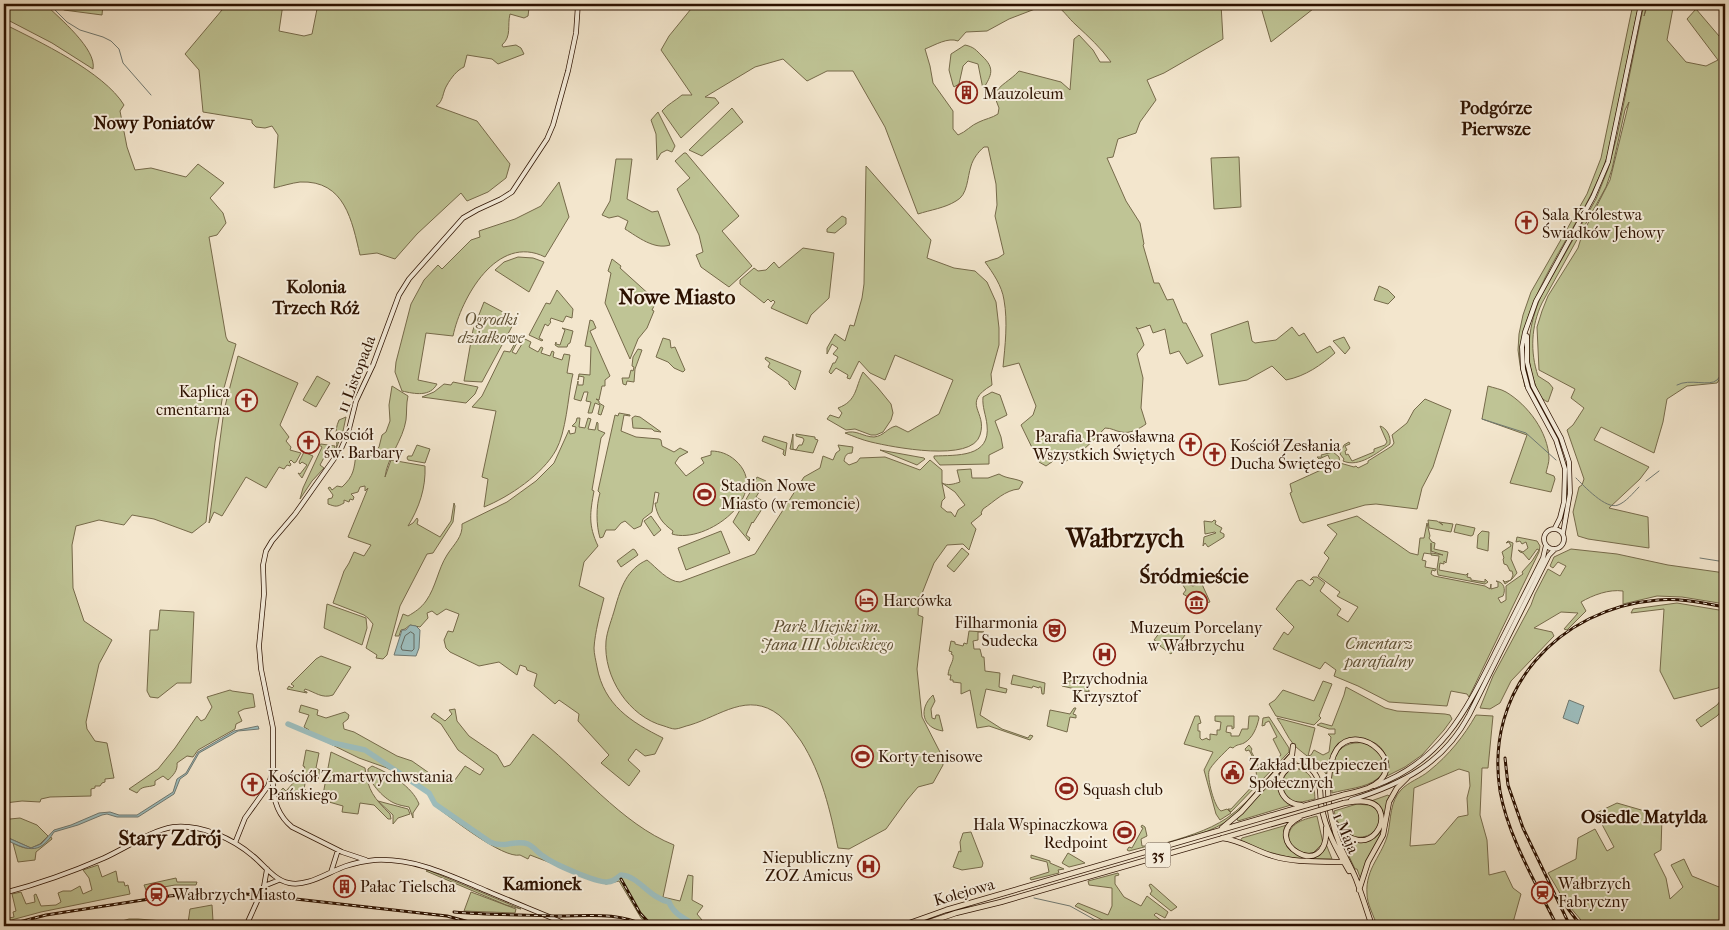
<svg xmlns="http://www.w3.org/2000/svg" width="1729" height="930" font-family="'IM FELL French Canon',serif">
	<style>
		.green { fill: #bfc495; stroke: #766a4a; fill-rule: evenodd }
		.water { fill: #9dbebe; stroke: #707972 }
		.lines { fill: none; stroke-linecap: round; stroke-linejoin: round }
		.shore { stroke: #64685f; stroke-width: 1 }
		.stream { stroke: #707972; stroke-width: 1 }
		.river { stroke: #9dbebe; stroke-width: 5.5 }
		.secondary-casing { stroke: #2c1100; stroke-width: 5.5 }
		.primary-casing { stroke: #2c1100; stroke-width: 6 }
		.secondary { stroke: #f7efde; stroke-width: 4 }
		.primary { stroke: #f3e6cd; stroke-width: 4.5 }
		.rail-casing { stroke: #2c1100; stroke-width: 3 }
		.rail { stroke: #f7efde; stroke-width: 1; stroke-dasharray: 4; stroke-linecap: butt }
		.primary-bridge-casing { stroke: #2c1100; stroke-width: 6; stroke-linecap: butt }
		.primary-bridge { stroke: #f3e6cd; stroke-width: 4.5 }
		.labels { text-anchor: middle; dominant-baseline: central; stroke-width: 4; stroke-linejoin: round; paint-order: stroke }
		.shield { fill: #f7efde; stroke: #695443; stroke-width: 1 }
		.shield-label { font-size: 15px; font-weight: bold; fill: #2c1100 }
		.poi-label { font-size: 16px; fill: #2c1100; stroke: #f7efde; text-anchor: start }
		.park-label { font-size: 16px; font-style: italic; fill: #5f5034; stroke: #f7efde }
		.street-label { font-size: 16px; fill: #2c1100; stroke: #f7efde }
		.neighbourhood-label { font-size: 18px; font-weight: bold; fill: #2c1100; stroke: #f7efde }
		.district-label { font-size: 21px; font-weight: bold; fill: #2c1100; stroke: #f7efde }
		.town-label { font-size: 26px; font-weight: bold; fill: #2c1100; stroke: #f7efde }
	</style>
	<rect width="100%" height="100%" fill="#f3e6cd"/>
	<filter id="stains"><feTurbulence type="fractalNoise" baseFrequency=".004" numOctaves="4"/><feColorMatrix values="0 0 0 0 .2 0 0 0 0 .09 0 0 0 0 .02 0 0 0 .5 -.17"/></filter>
	<radialGradient id="worn" r=".72"><stop offset=".6" stop-color="#630" stop-opacity="0"/><stop offset="1" stop-color="#630" stop-opacity=".3"/></radialGradient>
	<path class="green" d="M4 4H45C59 18 97 49 93 69L52 43 4 18Z
		M56 4H103L102 15 64 10Z
		M214 4H283L279 31 304 36 312 34 318 4H527L529 8 528 16 524 18 510 14C507 26 512 36 502 45L503 47 516 45 521 48 524 54 498 64 492 59 467 55 464 67C457 70 451 78 447 85 442 93 444 101 436 106L477 121 510 164 506 178 488 192 467 201 461 193 417 234 395 259 377 253 360 255C352 221 345 180 300 182 292 183 282 186 274 188L278 135 272 126 265 128 256 127 252 123V120L203 112 199 70 185 54 222 10Z
		M695 4H1048L1009 19 987 31 966 32 958 41C948 37 935 45 925 49L930 66 933 83 953 111V129L958 135C966 132 971 125 979 122 985 119 992 118 998 114L999 108 994 95C1000 84 1010 81 1019 71L1061 82 1070 90 1074 39 1079 35 1093 50 1100 62H1111C1101 48 1089 37 1076 25 1068 18 1063 9 1054 4H1221L1223 39 1164 73 1147 80 1156 100 1140 122 1136 133 1118 139 1113 157 1107 158 1126 201 1140 223 1144 244 1143 245 1154 283H1159L1167 300 1173 299 1183 323H1186L1203 356 1187 364 1179 351 1170 354 1165 329 1153 333 1150 325 1138 329 1136 327 1140 334 1144 345 1137 354 1143 378 1141 408 1146 424C1139 429 1130 434 1121 432 1115 431 1112 428 1105 428 1092 442 1081 454 1064 462L1059 457 1046 466 1039 462 1021 425 1033 415 1036 406 1019 363 1003 367C1005 346 1008 322 1004 300 1002 286 993 273 985 262L998 258 1004 254 995 216 997 205 996 184 988 147H984C978 152 973 159 971 166 967 178 968 195 956 201 945 208 930 210 918 214L885 127 853 71H827L807 81 783 59 755 67 705 97 715 98 719 103 681 138 662 111C668 104 675 101 682 95H692L661 50 669 36Z
		M1260 4H1357L1356 8 1327 6 1313 9 1271 42Z
		M1633 4H1639L1608 154C1586 223 1528 281 1520 354 1519 365 1525 377 1525 387L1520 365 1518 350 1519 334 1523 315 1531 292 1587 194 1601 158Z
		M1644 4H1647L1644 16 1648 4H1668L1673 8 1667 40 1686 62 1706 66 1718 60 1687 19 1696 9 1725 43V371L1717 383 1687 386 1667 399 1663 422 1654 453 1601 427 1594 440 1649 467 1640 479 1609 508 1648 517 1649 548 1588 539 1578 536 1573 512 1579 487 1582 485 1584 479 1567 430 1573 425 1584 408 1571 398 1575 389 1539 370 1537 327 1542 311 1548 296 1578 248 1582 235 1610 180 1629 102 1625 110 1612 169 1606 187 1542 303C1531 326 1530 352 1538 376L1549 383 1553 388 1548 402C1540 399 1538 392 1535 384 1524 355 1529 324 1541 296L1596 199 1608 169 1617 136Z
		M4 24C38 41 104 72 124 105L120 111 127 147 135 170 151 168 186 177 198 164 224 183 210 198 223 213 226 223 217 235 209 237 226 337 228 341 236 344 224 388 215 442 206 522 192 533 154 519 132 515 124 525 99 520 76 526 72 545 73 588 84 621 112 640 99 664 86 722 87 729 95 741 107 743 114 778 105 779V782L102 783 100 786H95V788L91 789V796L50 797 41 799 40 802 22 801 5 803 8 817 4 818Z
		M965 45C974 47 976 50 982 56 995 68 992 75 983 89L978 64 968 61 963 66 959 84 954 87 953 85 949 70 951 54Z
		M732 108 743 122 702 156 689 150Z
		M658 112 675 146 672 152 667 150 661 153 657 160 656 134 651 120Z
		M684 153H686L739 216 722 231 752 266 729 287 701 267 696 255 703 252 699 235 677 189 690 178 675 161Z
		M1239 157 1241 207 1214 209 1211 158Z
		M616 159H632L627 199 652 212 658 211 670 245C654 250 638 237 625 229L628 221 618 216 609 218 602 215 610 201Z
		M866 166 931 240 927 258 954 268 975 271 987 282 996 302 999 328V345L991 374 992 385C960 404 988 411 980 435 972 463 892 447 871 442 862 440 853 436 845 433 856 429 863 437 874 437 884 436 887 428 896 426L908 432 939 414 953 380 895 355 885 380 870 373 859 361 850 379 847 378 848 375 836 368 831 374 829 372 833 363H835L838 357 833 354 838 348 832 344 827 354V348L835 334 845 341 850 325 854 326 862 298 864 284Z
		M559 182 569 217 545 257C497 233 461 298 453 336L426 333 418 380 437 384C430 397 415 394 402 391L395 372 396 362 411 304 424 280 438 265 442 269 471 240 480 237 479 231 515 219 541 206Z
		M842 216 846 218V224L835 233 827 232V229Z
		M803 248 834 253 829 298 811 315 807 324 771 308 775 302 773 300 771 302 768 299 764 303 740 284V280L754 268 758 271 766 270 774 262 779 268Z
		M518 257 533 258 544 262 529 292 495 270 504 262Z
		M612 259 621 266 620 268 652 297 649 300 655 304 652 310 654 311 647 328 638 339 630 359 605 303 611 273 608 271Z
		M1379 286 1388 290 1395 297 1388 304 1374 300Z
		M557 290 573 309 572 318 566 316 563 322 551 318 550 321 551 322 548 326 545 324 539 338 543 340 542 341 529 335 546 303 550 304Z
		M484 302 516 319 482 382 464 381 473 330Z
		M590 320 593 321 596 328 590 331 610 376 605 380V386H602L599 400 596 399 599 401V403L604 406 601 415 598 414 600 405 595 403 592 413H588L591 402 586 401 588 392H584L581 401 574 399 578 381V385H583L584 377 579 376 578 380 579 374 590 375 591 347 585 346Z
		M1248 321 1252 341 1255 343 1276 340 1292 327 1299 336 1304 333 1317 353 1330 346 1335 353C1321 365 1306 376 1286 380L1272 366 1247 380 1219 385 1211 334Z
		M562 328 573 331 570 343 568 344 567 347H558L555 345 556 342V344L560 345 565 330Z
		M519 336 520 337 512 352 516 354 525 339 531 342 529 347 538 352 541 347 543 348 541 353 550 356 552 351 554 352 553 357 562 360 564 354 570 355 567 373 573 374 572 378C568 398 566 432 556 450 543 474 509 497 484 507L488 479 482 477 496 411 472 407 482 396 504 351 510 352Z
		M1344 337 1350 348 1345 354 1333 341Z
		M663 338 670 340 671 348 675 347 685 370 683 372 674 368 668 362 656 357Z
		M638 349 642 350 635 369 634 382 627 381 626 385 623 384 622 378H629L631 370 633 371 634 367 632 366 633 357Z
		M238 356 298 383 280 425 289 437 286 441 291 447 290 450 301 453 296 462 294 463 291 460 289 462 291 464 290 466 287 465 284 469 279 467 266 488 246 477 222 516 214 512 209 523 224 410Z
		M766 357 801 371 795 390 789 384V382L768 367 770 363 765 359Z
		M863 372 878 388 891 404 893 413 891 420 883 432 876 435H871L855 429 846 430 827 419 830 415 839 418 842 413 838 408C857 401 855 388 863 372Z
		M317 376 330 383 316 407 303 400Z
		M453 382 478 387 475 394 466 403 422 397 434 392 444 384 451 385Z
		M392 386 408 396C406 404 407 412 406 420 403 440 387 458 385 477L391 460 425 466C426 488 419 508 408 526L413 523 417 518 418 520 417 524 440 537 451 521 454 503 455 506 453 522 433 553 427 554 400 606 387 655 383 659 376 658 377 655 366 648 373 624 368 618 364 615 333 603 344 571 349 563 354 552 364 556 371 545 348 537 368 488 365 491V486L360 487 358 492 351 494 354 497 353 500 350 499 349 502 344 500V503C337 507 336 507 328 504V499L332 498 333 495 328 488 330 487 332 490 337 486 342 487C354 476 354 469 356 454L359 452H364L372 456 379 447 382 435 386 432 390 421 389 405Z
		M1488 386C1494 388 1501 389 1506 392 1528 405 1548 432 1549 458 1549 463 1547 468 1546 473L1554 476 1555 479 1551 492 1510 483 1527 435 1482 419Z
		M992 392 1000 395 1007 415 995 421 1001 437 1003 448 989 455V464L940 465 934 458V456C956 455 991 458 987 425 986 415 982 407 983 397Z
		M1425 399 1451 410 1433 467 1422 488 1417 509 1376 504 1365 505 1303 523 1300 521 1290 493 1292 492 1290 484 1332 465 1328 455 1319 459 1317 457H1322L1321 455 1333 452 1339 457 1340 463 1354 467 1356 466 1358 468 1368 463V461L1392 446 1394 443 1392 435 1407 423 1414 410Z
		M619 413 630 415V416L624 415 621 431 636 437 659 439 661 440 662 446 674 452 680 448 688 452 679 457 675 463 686 476 704 463 701 458 711 455V451C720 451 728 454 735 460 774 494 706 545 672 534L673 531C662 523 657 516 655 503H657L659 493 655 492 652 512 643 519 641 526 634 529 625 521 621 523 615 530H606L603 537 600 538C596 525 596 506 600 493L598 491 615 415 618 416Z
		M635 416 640 417 661 432 654 431 652 429 633 428 632 418Z
		M346 417 343 431 336 449C339 436 333 434 339 420Z
		M577 418H580L579 427 585 428 588 418 591 419 588 429 595 430 597 422 598 423V430L605 433 601 438 592 490 594 491C590 513 588 525 598 546L584 562 579 586 604 598C600 614 595 632 594 648 594 654 596 661 597 667 604 705 631 722 663 738L655 754 645 756 636 749 628 760 640 771 629 786 601 763 609 755 578 721 579 714 559 700 555 704 534 686 537 674 527 670 526 667 520 665 517 675 499 662 479 666 450 652 446 648 444 640 448 631 453 632 459 614 446 609 437 615 432 611 427 613 428 618 420 627 410 625 405 629 401 630 399 636H395L403 614 408 616C415 612 421 608 426 601 436 587 438 569 447 555 454 544 463 537 462 524L507 502 536 481 554 463 569 430 570 434 575 433 576 427 572 426 576 422Z
		M1380 426C1387 428 1391 437 1390 444 1377 453 1359 468 1343 461L1344 459 1340 454 1344 445 1349 442 1350 444 1345 446 1347 450 1345 451 1346 455 1348 454 1352 461 1374 452V449L1385 445 1387 442Z
		M793 434V449L796 450 799 445H802L804 440 803 438 796 436V434L815 437V439L818 440 813 453 790 449Z
		M764 436 787 443 785 456 783 454 784 450 762 441Z
		M321 444 335 446 333 455 332 450 327 452 320 465 324 468 312 481 300 499 303 488 322 447 319 445Z
		M417 445 430 449 425 463 408 460 407 458 408 456H412Z
		M838 445 853 447 852 453C846 453 845 456 844 461L849 465 857 462 860 458 885 457 920 470 930 460 942 470V483C948 486 954 484 960 482L957 470 971 469 972 478H988L999 474C1007 479 1015 478 1023 482L1019 489C1005 490 995 501 983 509L981 513 982 514 971 523 976 529 969 550 963 544 947 545 934 563 921 596H919L918 615 923 617 917 669 922 717 942 756 943 765 933 783 918 787 907 800 886 829 849 849 838 848C830 810 822 774 801 741 794 732 788 722 779 715 748 691 720 716 690 725 685 726 679 729 675 729 672 729 667 727 664 726 629 717 603 677 606 641 607 631 612 619 615 608 621 587 627 569 647 560 656 567 668 582 680 582L755 554 804 477 820 468 823 456 833 460 836 453 840 450ZM942 483 955 492 965 505 958 510 955 517 951 512H947L941 507 942 501 945 498Z
		M880 450 924 458 925 459 917 465Z
		M304 452 313 456 302 478 298 473 300 474 307 465 302 462 300 464 299 462Z
		M757 477 766 481 756 497 766 503 761 508 762 509 753 523 752 522 746 535 750 538 749 541 733 522 752 489Z
		M651 516 661 530 654 536 644 521Z
		M1357 516 1410 553 1418 555 1420 538H1424L1427 523 1430 536 1429 538 1432 542 1435 543 1434 549 1448 552 1446 563 1444 561V564L1440 563 1439 570 1466 575 1468 573 1467 577 1471 578V580L1485 582V579L1488 582 1485 584 1438 575 1437 569 1439 556 1431 555 1432 553 1443 555 1431 551V543V554L1424 553 1422 560 1426 561 1425 567 1436 569 1435 571 1432 570 1431 574 1434 576 1485 586 1490 589 1491 584V589L1498 587V582L1496 581C1504 582 1506 589 1503 596L1498 598 1501 603 1506 600V586L1523 574 1522 572 1532 561 1539 550 1537 549 1529 560 1523 553 1520 552 1518 550 1523 552 1528 548 1526 542 1522 544 1520 541 1516 542 1517 537 1537 541 1540 546 1539 552 1469 697 1467 694 1451 691 1447 706 1389 702 1358 686 1334 676 1336 670 1325 662 1320 669 1273 649 1284 632 1288 635 1294 627 1276 609 1297 581 1302 580 1310 586 1314 581 1312 579 1310 580 1313 577H1317L1325 583 1320 591 1341 609 1337 615 1348 622 1358 607 1337 596 1340 592 1318 576 1329 558 1324 553 1337 534 1327 525Z
		M1214 520 1216 521 1215 524 1222 528 1220 532 1224 534V537L1208 547 1205 543 1203 546 1204 537 1216 533 1215 532 1205 534 1204 521 1212 522Z
		M1428 520 1437 521 1443 525 1439 522 1453 524 1451 532 1429 528Z
		M1456 524 1475 528 1473 535 1471 536 1454 532Z
		M721 531 730 553 686 570 678 548Z
		M1482 531 1489 532 1488 551 1477 548 1478 535Z
		M1508 541 1513 543 1511 559 1517 573 1512 579 1505 584 1503 580 1505 582 1511 580 1513 575 1512 571H1510L1507 565 1504 564 1503 559 1504 558 1502 552 1511 546 1509 542 1506 543Z
		M962 548 969 554 954 572 947 566Z
		M633 549 635 550 638 555 621 567 617 561Z
		M1571 549 1617 554 1668 565 1725 573V604L1682 597 1657 596 1623 604V591C1609 589 1593 595 1581 602L1586 611 1567 630 1564 629 1578 613 1561 612 1534 628 1552 632 1554 636 1511 681 1500 703 1490 709 1480 708 1493 676 1531 605 1535 594 1548 569 1560 576 1566 566 1558 562 1553 568 1550 566 1554 557Z
		M1181 582 1193 586 1201 582 1210 602 1203 604 1190 594 1188 597 1183 594 1186 590Z
		M1677 603 1725 611V682L1718 688 1674 699 1660 671 1664 609 1631 613 1633 609Z
		M327 604 366 618 367 628 362 645 324 628Z
		M160 610 194 612 191 683H177L158 698 150 697 147 691 150 630H158Z
		M1176 623 1188 631 1171 654 1160 646 1161 644 1154 640 1163 628 1170 632Z
		M969 631 984 632H978V640L973 641 974 649H980L982 657H984L985 671 1000 673 999 687 1007 689 1006 693 986 689 980 715 1002 729 1028 738 1030 735 1033 736 1030 740 989 726 977 728 970 690 961 694V683L953 682V680H950L951 675H948C949 665 954 662 953 655L951 654 952 652 949 651 951 641 955 642V644L963 646 964 643 967 644Z
		M321 656 351 667 333 695C322 699 315 692 305 689L304 691 307 692V693L287 689 289 686 292 688 294 686 291 684 316 659Z
		M1013 675 1045 683 1044 694H1042L1041 687H1039V688L1033 686 1032 688 1011 684Z
		M1088 677 1087 689 1089 690V692L1062 686V683L1073 684 1064 682 1080 679V681V679Z
		M1323 681 1332 684 1319 716 1321 718 1314 725 1276 716 1269 704 1275 700 1283 690 1314 701Z
		M1346 687 1385 708 1397 711 1445 714 1450 715 1452 719 1444 730 1422 755 1405 767 1385 777C1391 764 1385 743 1368 741 1361 740 1351 742 1343 742L1329 763 1328 777C1320 763 1305 756 1294 745 1287 737 1283 726 1277 718L1315 728 1308 756 1311 755 1314 750 1323 755 1329 752 1331 737 1328 734H1335V729H1329L1317 725 1321 723 1332 726 1344 695Z
		M230 690 232 691 253 694 255 707 244 709 238 712 242 721 236 724 235 729 198 750 193 757 187 756 177 763C178 770 173 776 168 780L163 776 155 781V785C147 788 142 785 137 793L129 789 158 769 175 748 197 716 201 721 205 719 212 707 207 697Z
		M933 695 935 701 931 709 932 718 935 719 936 715H939L943 731C922 728 918 709 933 695Z
		M1725 695V707L1717 716 1701 727 1696 720 1717 705Z
		M301 705 318 710 317 715 326 718 345 712 349 715 348 719 343 723 344 729 354 732 397 756 412 761 432 775 452 784 465 766 480 775 484 769 458 750 441 724 431 717 434 713 445 721 452 714 449 710 455 709 457 721 469 736 497 755 504 767 510 765 533 734C579 769 621 824 674 845L663 897 680 901 688 875 693 876 692 900 703 906 697 914 707 926H652L641 918 619 881 606 884 530 855 528 859 520 855C503 859 450 817 435 806L429 795 424 789 387 768 359 758 308 733 309 730 304 727 309 715 299 712Z
		M1074 708H1076L1073 714 1076 715V718L1070 717 1067 732 1047 726 1050 710 1070 714Z
		M1476 715 1493 716 1488 768H1482L1480 815 1487 840 1489 875 1505 871 1513 888 1521 894 1512 926H1377C1374 916 1367 904 1367 894 1365 868 1383 855 1388 833 1391 819 1390 801 1401 790 1408 782 1421 778 1429 771 1449 755 1464 736 1476 715ZM1459 769 1469 772 1470 786 1467 798 1468 815 1458 817 1435 844 1410 846 1414 788Z
		M1195 716H1199L1201 723 1198 724V731H1200V738L1202 740 1207 738V739L1210 740V734L1217 735V730H1220L1221 722 1215 721V716H1234V728L1232 729V726H1227L1226 732 1231 733V736H1239L1242 729H1248L1249 716H1258L1259 718C1257 727 1253 738 1244 743 1240 745 1237 744 1233 748L1230 747C1225 752 1211 765 1209 771 1207 778 1214 807 1221 811L1227 809 1231 813 1220 820 1216 814 1204 770 1213 752 1184 744Z
		M1269 717 1289 748V752L1231 812 1228 809H1231L1257 781 1256 770 1258 767 1249 750 1246 751 1245 749 1249 745 1252 749 1251 751 1262 772 1281 755 1273 739 1277 737 1269 721 1265 723V725L1262 726 1263 718Z
		M1354 743C1358 743 1362 742 1365 743 1381 748 1392 767 1377 779 1366 788 1346 789 1332 793 1331 773 1329 747 1354 743Z
		M306 750 319 753 316 768 320 770 318 779 306 777 304 790H306L303 798 291 795 287 791 281 800 278 794 283 788 286 791 295 781H299L301 773 305 767 303 766Z
		M331 752 365 768C368 791 374 798 390 814L391 819H388L374 805 360 803 358 814 342 812 343 806 322 800Z
		M1289 754 1232 818C1215 830 1181 843 1159 845 1182 838 1208 831 1227 818 1251 801 1270 775 1289 754Z
		M1293 757 1298 764 1291 765 1278 784 1281 796 1291 805 1238 821 1237 819Z
		M372 766C389 773 412 786 419 804L413 813V818L409 807C404 806 398 805 394 803 383 798 367 781 368 769Z
		M1298 767 1299 769C1314 773 1314 786 1315 799 1309 800 1301 803 1295 802 1282 799 1278 782 1287 773 1290 769 1294 769 1298 767Z
		M1388 795 1390 797C1384 809 1385 823 1381 836 1377 851 1368 865 1361 880L1357 869H1355L1337 831C1346 835 1356 844 1367 841 1389 836 1385 811 1371 801Z
		M378 801 408 809 410 814 398 818 393 824V815Z
		M1617 803 1662 816 1661 850 1654 854 1666 878 1670 899 1683 887 1671 865 1684 859 1692 876 1719 887 1722 879 1725 877V926H1586L1564 900 1548 873 1576 859 1578 838 1595 829 1607 851 1614 847 1596 813Z
		M1357 804 1368 805 1369 804C1403 825 1347 863 1334 811Z
		M1317 816 1323 843 1313 853 1301 854 1289 842C1286 824 1301 820 1317 816Z
		M20 818 37 825 48 836 40 844 31 848 4 836V822L10 819Z
		M1142 825 1145 827 1147 836 1141 839 1142 846H1148L1129 851 1127 850 1129 847 1132 848 1143 828 1141 827Z
		M1287 825C1280 856 1312 871 1326 844L1332 859H1297L1264 851 1240 841 1242 838Z
		M971 832 983 863 982 867 962 870 953 867 959 851 961 852 960 842 963 833Z
		M51 837 52 839 36 852 35 860 18 862 13 843C29 852 39 850 51 837Z
		M1068 853 1085 863 1069 867 1062 863Z
		M1031 855 1050 861V863L1064 869 1058 870 1059 873 1031 880 1030 878 1049 872 1047 862 1031 858Z
		M98 865 102 877 116 871 118 882H124L125 886 128 885 130 894 41 912 4 922V919L14 917 13 912 16 911 12 894 21 892 26 904 35 902 34 895 36 894 41 906 56 905 61 902 58 893 63 891H71L80 886 83 894 92 890 89 878 83 870Z
		M428 870 521 909 506 905 426 871Z
		M1118 873 1119 875 1115 876V884L1124 897 1141 906 1147 896 1168 912 1165 918 1156 913 1154 915 1162 921 1159 925 1160 926H1114L1075 906 1078 903 1108 915 1112 906V888L1089 885 1088 881Z
		M176 878 177 882H197L196 885H175L146 890 144 885Z
		M1151 884 1177 907 1171 911 1150 894 1152 891 1149 885Z
		M471 892 516 909 515 913 464 911Z
		M212 905 213 921 219 922 218 926H105L129 919H138L188 923 190 909Z"/>
	<path class="water" d="M410 625 416 626 420 630 419 648 416 656 394 655 402 630H406Z
		M1569 700 1584 706 1578 724 1563 718Z
		M258 726 259 729 238 731 199 753 187 774 180 779 174 794 138 817H117L107 814 102 815 78 825 54 832C39 857 26 849 4 839V836L31 848 41 844 54 830 71 825 99 813 110 812 119 815H137L173 792 177 779 186 773 198 752 234 731Z"/>
	<g class="lines">
		<path class="shore" d="M411 632 414 634V649L412 651 402 650 401 647 405 636Z"/>
		<path class="stream" d="M49 4 67 22 80 30 103 37 111 41 119 49 123 63 151 95
			M1677 385C1690 378 1709 387 1717 380 1721 376 1723 370 1725 365
			M1482 419 1526 433 1556 460
			M1576 478C1584 486 1606 510 1618 505 1626 502 1633 493 1639 487
			M1646 481 1659 471
			M1700 558 1725 562
			M1034 898 1070 906 1106 926"/>
		<path class="river" d="M288 724 333 743 365 750 429 793 435 804 490 842C505 849 515 839 528 844 533 846 538 853 543 856 553 864 595 882 607 882 613 882 616 879 621 875 639 876 649 898 669 902 674 915 686 919 697 926"/>
		<defs>
			<path id="secondary" d="M1527 336V362L1533 386 1561 438 1569 462 1570 493 1563 533
				M1555 528 1560 518 1564 502 1565 469 1556 440 1528 388 1523 369 1522 347 1525 332 1536 301 1593 197 1608 162 1641 4
				M1544 539a10 10 0 1 1 20 0a10 10 0 1 1-20 0Z
				M273 777C272 796 276 814 292 827L342 852 366 860
				M1374 786C1441 762 1465 713 1495 653 1511 621 1527 590 1543 558L1546 545
				M1351 800C1402 784 1443 764 1469 715L1549 555 1555 549
				M235 843 245 818 268 786 273 771V728L261 669 259 646 264 594 263 565 266 551 272 541 295 514 341 449 348 433 356 401 373 365 399 295 409 279 463 218 477 210 501 199 512 192 547 139 553 125 568 71 576 33 578 4
				M331 872 338 850
				M264 886 279 880
				M4 893C38 884 72 872 104 858 124 849 152 830 173 827 200 824 232 838 253 856 264 865 274 880 289 883 308 887 328 872 346 866 355 863 365 861 375 860 416 858 451 876 487 891 515 903 543 914 571 926
				M246 926 264 886 267 869"/>
			<path id="primary" d="M1343 795C1351 793 1360 791 1368 788 1415 768 1359 719 1337 749 1331 758 1330 768 1329 778 1329 782 1328 785 1328 789 1328 809 1334 831 1341 848 1346 859 1352 869 1356 879 1362 895 1367 911 1372 926
				M1301 805C1275 804 1272 767 1298 766 1303 766 1309 767 1312 770 1321 779 1320 792 1321 804 1325 829 1337 850 1349 871
				M1300 817C1256 839 1329 886 1326 828
				M1334 822C1369 870 1400 809 1368 802 1360 800 1351 802 1344 803
				M1222 828 1241 812 1292 755 1293 746
				M1222 838C1241 840 1255 851 1273 856 1296 863 1320 861 1344 862
				M1359 890 1368 862 1383 835 1389 802 1397 788 1407 778
				M901 926 946 910 1307 805
				M918 926 956 913 1001 902 1310 813"/>
		</defs>
		<use href="#secondary" class="secondary-casing"/>
		<use href="#primary" class="primary-casing"/>
		<use href="#secondary" class="secondary"/>
		<use href="#primary" class="primary"/>
		<defs>
			<path id="rail" d="M1505 758 1508 785 1523 828 1570 926
				M621 879 640 913 652 926
				M1566 906 1581 926
				M454 912C489 915 524 915 559 916 589 916 618 912 646 926
				M4 926 46 915 169 896 214 892 260 895 447 916 484 926
				M1557 926C1537 885 1508 837 1500 791 1484 690 1558 608 1658 600 1680 598 1703 603 1725 607"/>
		</defs>
		<use href="#rail" class="rail-casing"/>
		<use href="#rail" class="rail"/>
		<defs>
			<path id="primary-bridge" d="M1307 805 1343 795
				M1310 813 1344 803"/>
		</defs>
		<use href="#primary-bridge" class="primary-bridge-casing"/>
		<use href="#primary-bridge" class="primary-bridge"/>
	</g>
	<defs>
		<symbol id="building-ring" viewBox="-11 -11 22 22"><circle r="9.5" fill="#f7efde" stroke="#8f2418" stroke-width="1.5"/><path d="M-4-6H4V6H1V3H-1V6H-4ZM-2.5-4.3h1.7v1.8h-1.7ZM.8-4.3h1.7v1.8H.8ZM-2.5-1h1.7V.8h-1.7ZM.8-1h1.7V.8H.8Z" fill="#8f2418"/></symbol>
		<symbol id="church-ring" viewBox="-11 -11 22 22"><circle r="9.5" fill="#f7efde" stroke="#8f2418" stroke-width="1.5"/><path d="M-1.2-6h2.4v3.5h3.3v2.4h-3.3V6h-2.4V-.1h-3.3v-2.4h3.3Z" fill="#8f2418"/></symbol>
		<symbol id="stadium-ring" viewBox="-11 -11 22 22"><circle r="9.5" fill="#f7efde" stroke="#8f2418" stroke-width="1.5"/><path d="M0-5a6.5 5 0 1 0 0 10a6.5 5 0 1 0 0-10ZM-3.5-1.8h7v3.6h-7Z" fill="#8f2418"/></symbol>
		<symbol id="hotel-ring" viewBox="-11 -11 22 22"><circle r="9.5" fill="#f7efde" stroke="#8f2418" stroke-width="1.5"/><path d="M-6-4.5h1.5V1H6V5H4.5V3h-9V5H-6ZM-4 0a1.8 1.8 0 1 1 3.6 0ZM.5 0V-2.5h3Q6-2.5 6 0Z" fill="#8f2418"/></symbol>
		<symbol id="museum-ring" viewBox="-11 -11 22 22"><circle r="9.5" fill="#f7efde" stroke="#8f2418" stroke-width="1.5"/><path d="M0-6L6-3V-2H-6V-3ZM-5-1h2V3h-2ZM-1-1h2V3h-2ZM3-1h2V3H3ZM-6 4H6V6H-6Z" fill="#8f2418"/></symbol>
		<symbol id="theatre-ring" viewBox="-11 -11 22 22"><circle r="9.5" fill="#f7efde" stroke="#8f2418" stroke-width="1.5"/><path d="M-5-5.5Q0-4 5-5.5V0Q5 5 0 6Q-5 5-5 0ZM-3.3-2.5H-1v1.5H-3.3ZM1-2.5H3.3v1.5H1ZM-2.8 1Q0 5.5 2.8 1Z" fill="#8f2418"/></symbol>
		<symbol id="hospital-ring" viewBox="-11 -11 22 22"><circle r="9.5" fill="#f7efde" stroke="#8f2418" stroke-width="1.5"/><path d="M-5-5h3v3.5h4V-5h3V5h-3V1.5h-4V5h-3Z" fill="#8f2418"/></symbol>
		<symbol id="civic-ring" viewBox="-11 -11 22 22"><circle r="9.5" fill="#f7efde" stroke="#8f2418" stroke-width="1.5"/><path d="M-.6-6.5H3V-4.5H.6V-3L4-1V1h2V6H-6V1h2V-1L-.6-3ZM-1.2 2.5V6h2.4V2.5Z" fill="#8f2418"/></symbol>
		<symbol id="station-ring" viewBox="-11 -11 22 22"><circle r="9.5" fill="#f7efde" stroke="#8f2418" stroke-width="1.5"/><path d="M-3-6H3Q5-6 5-4V2Q5 4 3 4L4.5 6H3L1.5 4h-3L-3 6H-4.5L-3 4Q-5 4-5 2V-4Q-5-6-3-6ZM-3.5-4v3h7v-3ZM-3.5 1v1.5H-2V1ZM2 1v1.5H3.5V1Z" fill="#8f2418"/></symbol>
	</defs>
	<g fill-rule="evenodd">
		<use href="#building-ring" x="954" y="80" width="25" height="25"/>
		<use href="#church-ring" x="1514" y="210" width="25" height="25"/>
		<use href="#church-ring" x="234" y="388" width="25" height="25"/>
		<use href="#church-ring" x="296" y="430" width="25" height="25"/>
		<use href="#church-ring" x="1178" y="432" width="25" height="25"/>
		<use href="#church-ring" x="1202" y="442" width="25" height="25"/>
		<use href="#stadium-ring" x="692" y="482" width="25" height="25"/>
		<use href="#hotel-ring" x="854" y="588" width="25" height="25"/>
		<use href="#museum-ring" x="1184" y="590" width="25" height="25"/>
		<use href="#theatre-ring" x="1042" y="618" width="25" height="25"/>
		<use href="#hospital-ring" x="1092" y="642" width="25" height="25"/>
		<use href="#stadium-ring" x="850" y="744" width="25" height="25"/>
		<use href="#civic-ring" x="1220" y="760" width="25" height="25"/>
		<use href="#church-ring" x="240" y="772" width="25" height="25"/>
		<use href="#stadium-ring" x="1054" y="776" width="25" height="25"/>
		<use href="#stadium-ring" x="1112" y="820" width="25" height="25"/>
		<use href="#hospital-ring" x="856" y="854" width="25" height="25"/>
		<use href="#building-ring" x="332" y="874" width="25" height="25"/>
		<use href="#station-ring" x="1530" y="880" width="25" height="25"/>
		<use href="#station-ring" x="144" y="882" width="25" height="25"/>
	</g>
	<g class="labels">
		<rect class="shield" x="1145.5" y="842.5" width="25" height="25" rx="4"/>
		<g class="shield-label">
			<text x="1158" y="855">35</text>
		</g>
		<g class="poi-label">
			<text x="983" y="93">Mauzoleum</text>
			<text x="1542" y="214">Sala Królestwa<tspan x="1542" dy="18">Świadków Jehowy</tspan></text>
			<text x="230" y="391" text-anchor="end">Kaplica<tspan x="230" dy="18">cmentarna</tspan></text>
			<text x="324" y="434">Kościół<tspan x="324" dy="18">św. Barbary</tspan></text>
			<text x="1175" y="436" text-anchor="end">Parafia Prawosławna<tspan x="1175" dy="18">Wszystkich Świętych</tspan></text>
			<text x="1230" y="445">Kościół Zesłania<tspan x="1230" dy="18">Ducha Świętego</tspan></text>
			<text x="721" y="485">Stadion Nowe<tspan x="721" dy="18">Miasto (w remoncie)</tspan></text>
			<text x="883" y="600">Harcówka</text>
			<text x="1038" y="622" text-anchor="end">Filharmonia<tspan x="1038" dy="18">Sudecka</tspan></text>
			<text x="1196" y="627" text-anchor="middle">Muzeum Porcelany<tspan x="1196" dy="18">w Wałbrzychu</tspan></text>
			<text x="1105" y="678" text-anchor="middle">Przychodnia<tspan x="1105" dy="18">Krzysztof</tspan></text>
			<text x="878" y="756">Korty tenisowe</text>
			<text x="1249" y="764">Zakład Ubezpieczeń<tspan x="1249" dy="18">Społecznych</tspan></text>
			<text x="268" y="776">Kościół Zmartwychwstania<tspan x="268" dy="18">Pańskiego</tspan></text>
			<text x="1083" y="789">Squash club</text>
			<text x="1108" y="824" text-anchor="end">Hala Wspinaczkowa<tspan x="1108" dy="18">Redpoint</tspan></text>
			<text x="853" y="857" text-anchor="end">Niepubliczny<tspan x="853" dy="18">ZOZ Amicus</tspan></text>
			<text x="1558" y="883">Wałbrzych<tspan x="1558" dy="18">Fabryczny</tspan></text>
			<text x="360" y="886">Pałac Tielscha</text>
			<text x="173" y="894">Wałbrzych Miasto</text>
		</g>
		<g class="park-label">
			<text x="491" y="319">Ogrodki<tspan x="491" dy="18">działkowe</tspan></text>
			<text x="827" y="626">Park Miejski im.<tspan x="827" dy="18">Jana III Sobieskiego</tspan></text>
			<text x="1379" y="643">Cmentarz<tspan x="1379" dy="18">parafialny</tspan></text>
		</g>
		<g class="street-label">
			<text transform="translate(356 374) rotate(-69)">11 Listopada</text>
			<text transform="translate(1346 833) rotate(67)">1 Maja</text>
			<text transform="translate(964 892) rotate(-16)">Kolejowa</text>
		</g>
		<g class="neighbourhood-label">
			<text x="1496" y="108">Podgórze<tspan x="1496" dy="21">Pierwsze</tspan></text>
			<text x="154" y="123">Nowy Poniatów</text>
			<text x="316" y="287">Kolonia<tspan x="316" dy="21">Trzech Róż</tspan></text>
			<text x="1644" y="817">Osiedle Matylda</text>
			<text x="542" y="884">Kamionek</text>
		</g>
		<g class="district-label">
			<text x="677" y="297">Nowe Miasto</text>
			<text x="1194" y="576">Śródmieście</text>
			<text x="170" y="838">Stary Zdrój</text>
		</g>
		<g class="town-label">
			<text x="1125" y="538">Wałbrzych</text>
		</g>
	</g>
	<rect width="1729" height="930" fill="none" stroke="#f3e6cd" stroke-width="20"/>
	<rect x="5" y="5" width="1719" height="920" fill="none" stroke="#2c1100" stroke-width="2.5"/>
	<rect x="10" y="10" width="1709" height="910" fill="none" stroke="#2c1100"/>
	<rect width="100%" height="100%" filter="url(#stains)"/>
	<rect width="100%" height="100%" fill="url(#worn)"/>
</svg>
